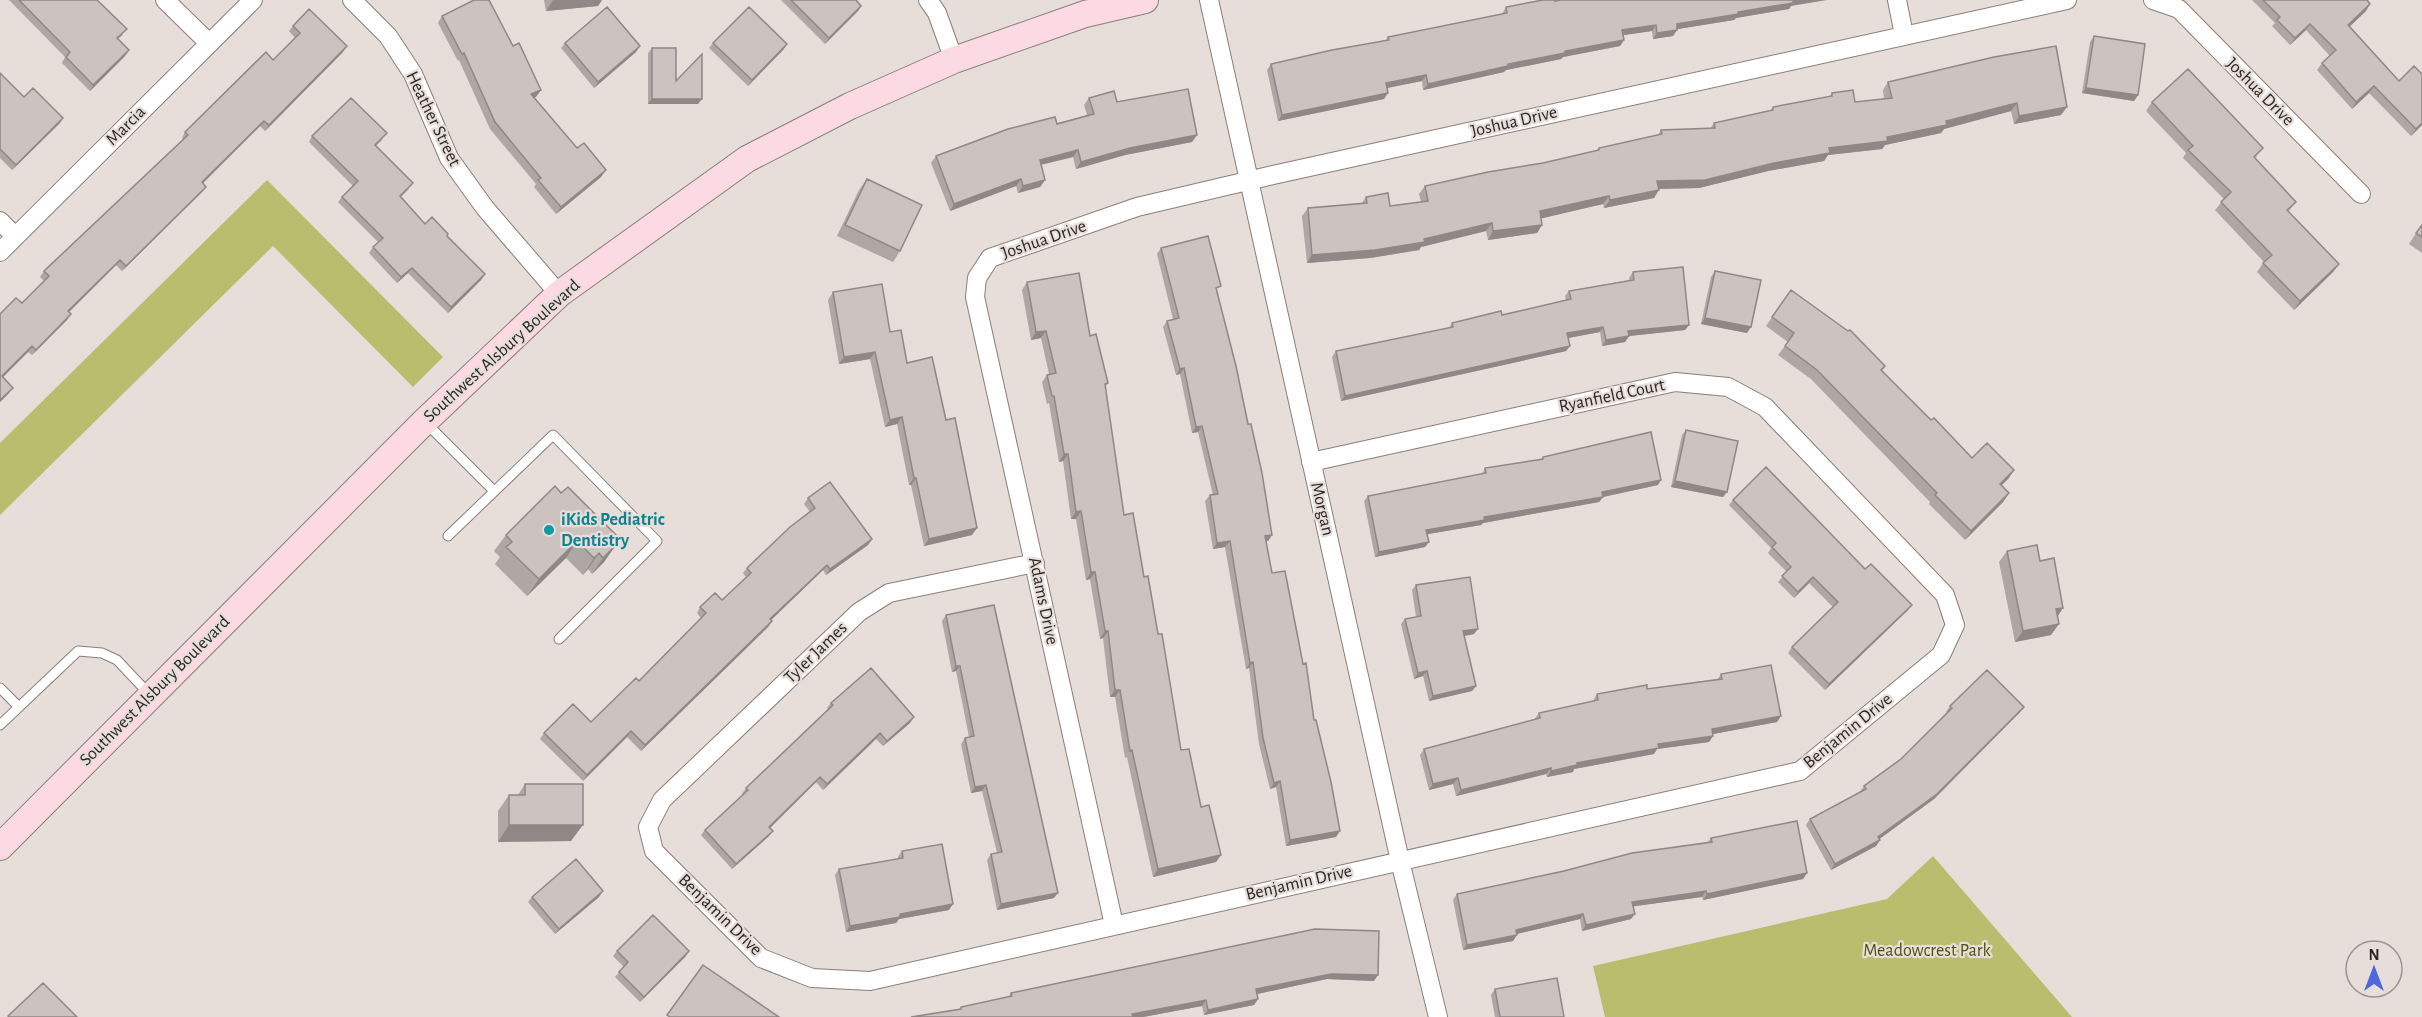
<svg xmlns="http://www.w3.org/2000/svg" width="2422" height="1017" font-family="'Alegreya Sans',sans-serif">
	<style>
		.green { fill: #b9bd6e }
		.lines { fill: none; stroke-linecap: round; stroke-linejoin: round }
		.service-casing { stroke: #887f7b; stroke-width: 11 }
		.minor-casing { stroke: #887f7b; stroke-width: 20 }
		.secondary-casing { stroke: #887f7b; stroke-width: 28 }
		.service { stroke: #fff; stroke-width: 9 }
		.minor { stroke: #fff; stroke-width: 18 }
		.secondary { stroke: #fcdae3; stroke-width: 26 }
		.wall { fill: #afa7a4 }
		.shaded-wall { fill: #8f8886 }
		.building { fill: #ccc2bf; stroke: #8f8886; stroke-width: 1.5 }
		.culture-dot { fill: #0f9aa8; stroke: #e7ddd9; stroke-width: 2 }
		.labels { text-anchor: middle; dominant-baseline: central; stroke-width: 4.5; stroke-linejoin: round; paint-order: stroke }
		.street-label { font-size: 18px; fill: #2a2625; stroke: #e7ddd9 }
		.culture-label { font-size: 18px; font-weight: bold; fill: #0d838f; stroke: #e7ddd9; text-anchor: start }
		.park-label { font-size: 18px; fill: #505111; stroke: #e7ddd9 }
	</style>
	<rect width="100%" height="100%" fill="#e7ddd9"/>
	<path class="green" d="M267 180 443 357 413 387 273 246 0 515V443Z
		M1933 856 2072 1017H1605L1593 966 1887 899Z"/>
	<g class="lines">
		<defs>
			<path id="service" d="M426 423 494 491
				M448 536 553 435 657 541 559 639
				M0 688 19 707
				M0 725 78 651 102 653 117 660 150 695"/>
			<path id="minor" d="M165 0 209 43
				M352 0 388 36 413 74 449 158 485 208 559 294
				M928 0 937 13 954 60
				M1209 0 1400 861 1438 1017
				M1897 0 1904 35
				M2153 0 2179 9 2361 194
				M0 221 15 236
				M0 252 253 0
				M1035 563 889 593 859 612 662 800 648 827 654 851 761 958 812 978 870 981 1800 771 1941 655 1955 625 1945 595 1765 407 1728 387 1675 382 1311 462
				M1114 925 975 297 977 278 990 258 1137 207 1273 175 2067 0"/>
			<path id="secondary" d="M0 847 424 422 559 294 747 159 850 106 954 60 1085 14 1145 0"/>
		</defs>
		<use href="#service" class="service-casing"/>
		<use href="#minor" class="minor-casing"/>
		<use href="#secondary" class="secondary-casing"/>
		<use href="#service" class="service"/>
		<use href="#minor" class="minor"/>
		<use href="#secondary" class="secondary"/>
	</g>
	<path class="wall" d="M9 0H97L123 35 118 39 125 56 90 91 62 63 65 57Z
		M544 0H602L598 6 546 11Z
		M781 0H856L861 6 858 11 825 44Z
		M2252 0H2367L2366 11 2350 26 2399 81 2422 74V125L2411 136 2369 93 2352 109 2317 70 2322 63 2330 56 2306 30 2290 45 2272 26 2275 23Z
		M1555 1 1791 6 1789 9 1736 18 1734 20 1677 29 1673 36 1653 39 1652 31 1623 35 1624 40 1620 46 1563 57 1561 59 1506 70 1504 72 1423 90 1422 81 1387 88 1384 99 1278 121 1267 70 1271 64 1386 40 1388 37 1502 14 1506 7Z
		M442 16 513 46 541 90 534 98 601 177 556 214 534 187 536 184 490 129 459 60 458 61 438 23Z
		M293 26 343 52 265 131 260 126 203 183 202 192 122 271 116 265 69 312 67 320 32 355 28 352 3 377 9 393 0 402V314L22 303 44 281 40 277 44 271 183 139 182 138 185 132 273 60 295 38 289 31Z
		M2094 36 2138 95 2134 101 2082 93 2090 42Z
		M565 43 636 52 594 88 561 48Z
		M713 43 787 44 783 50 748 86 709 48Z
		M652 48 676 81 698 104H648V53Z
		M1994 57 2061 115 2014 124 2011 111 1944 129 1941 133 1885 145 1882 149 1828 155 1824 161 1768 171 1699 188 1659 189 1654 198 1604 208 1603 204 1541 218 1542 225 1537 233 1488 240 1486 231 1421 247 1419 250 1370 258 1307 263 1302 216 1308 208 1362 203 1366 197 1390 206 1421 202 1419 194 1425 186 1543 163 1597 150 1599 148 1658 135 1661 130 1710 129 1714 123 1771 110 1773 107 1829 97 1832 93 1855 102 1884 99 1883 90 1888 82Z
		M0 73 24 97 60 123 12 170 0 158Z
		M1089 98 1117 102 1197 135 1192 142 1125 155 1076 169 1073 157 1041 165 1045 180 1040 187 1018 193 1016 186 950 211 931 163 936 156 1087 115 1084 105Z
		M2152 102 2257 156 2255 158 2296 202 2288 212 2339 264 2333 272 2294 310 2257 272 2264 262 2215 210 2224 199 2183 158 2186 153 2146 111Z
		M312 136 383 139 376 146 409 189 401 197 425 224 447 236 485 274 481 280 448 313 408 273 397 283 369 253 373 247 378 242 338 202 342 197 353 186 309 142Z
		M867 179 900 251 893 262 837 236 859 190Z
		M2422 224V253L2409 244Z
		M1161 248 1217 292 1272 535 1268 541H1266L1272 573 1314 720 1336 837 1286 846 1276 787 1270 789 1259 744 1249 668 1246 669 1225 547 1213 549 1205 501 1210 495H1213L1198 432 1192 433 1180 374 1176 375 1163 327 1167 321 1173 319 1157 254Z
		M1715 271 1747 333 1701 324 1711 277Z
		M1633 272 1689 325 1685 330 1629 336 1625 342 1602 346 1600 332 1568 338 1570 346 1566 351 1341 401 1332 357 1336 351 1449 328 1452 323 1502 315 1566 300 1565 296 1569 291 1629 280V278Z
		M1027 282 1090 336 1108 383 1105 387 1124 515 1144 577 1158 634 1181 750 1201 807 1221 855 1216 862 1153 877 1127 757 1125 758 1115 697H1110L1103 638 1100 639 1090 579 1086 580 1076 519H1071L1063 461 1059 462 1049 403 1047 404 1042 382 1047 375 1049 374 1041 338 1031 340 1022 290Z
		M1791 290 1885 366 1882 371 1931 420 1972 458 2014 470 2008 479 2001 485 2009 493 2003 502 1965 540 1929 504 1930 502 1811 379 1778 355 1788 342 1766 326Z
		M833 292 890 332 907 363 972 535 924 546 911 485H909L897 424 885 427 870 359 839 364 828 300Z
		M1686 430 1727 492 1723 497 1671 487 1682 435Z
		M1543 457 1658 485 1603 497 1599 502 1483 523 1481 525 1427 534 1429 542 1425 547 1375 557 1364 501 1368 496 1482 474 1485 468 1541 460Z
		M561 493 617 536 612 542 616 545 604 562 592 574 588 569 583 575 566 558 527 596 495 564 500 557 494 551 506 535Z
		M808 498 872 539 868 545 826 575 823 570 771 620 772 621 768 627 641 751 627 737 583 781 540 739 544 733 591 722 639 681 701 618 697 613 700 607 722 600 746 577 743 573 747 568 810 512 804 504Z
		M1733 500 1865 569 1908 610 1825 690 1788 653 1792 647 1833 607 1809 583 1794 598 1778 582 1787 572 1768 553 1771 548 1729 505Z
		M2007 551 2058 616 2051 635 2015 642 1999 562Z
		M1416 585 1474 634 1464 636 1476 686 1472 691 1429 701 1423 676 1414 679 1401 624 1405 619 1416 617 1412 590Z
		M946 615 1054 898 997 910 987 860 991 854 997 853 982 791 971 793 961 744 965 738 969 737 956 671 952 672 942 621Z
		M1721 674 1777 722 1713 734V736L1709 742 1657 749 1654 754 1574 769 1573 772 1547 777 1546 774 1456 796 1453 784 1429 790 1420 755 1424 749 1534 720 1539 713 1593 701 1597 694 1647 689 1718 679Z
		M831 703 910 723 883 746 876 739 823 790 816 782 770 828 769 836 732 869 701 835 705 830 743 795 742 794 746 788 828 709 827 708Z
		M1950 706 2020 712 1934 799 1879 839 1880 840 1876 846 1831 870 1806 825 1810 819 1860 792 1864 786 1901 759 1947 713 1946 712Z
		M525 784 571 841 498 842V811L509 795H518Z
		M1711 838 1807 873 1803 879 1703 900 1702 897 1634 906 1631 919 1582 931 1580 919 1517 934 1513 941 1463 950 1453 900 1457 894 1708 842Z
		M902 851 949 910 899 919 896 923 846 932 835 875 839 869 898 859V857Z
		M532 897H599L555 934 528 902Z
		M1315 929 1374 981 1327 979 1257 994 1258 999 1254 1005 1204 1015 1202 1006 1143 1017H911L959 1009 961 1007 1009 996 1011 993Z
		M617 951H689L685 957 640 1002 615 977 624 967 613 956Z
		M1495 989 1564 1017H1495L1491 995Z"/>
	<path class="shaded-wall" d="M553 0H602L598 6 546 11Z
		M1793 0H1827L1791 6 1789 9 1736 18 1734 20 1672 30 1677 24Z
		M2370 4 2366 11 2344 32 2348 25Z
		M861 6 858 11 825 44 829 38Z
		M2310 24 2306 30 2290 45 2295 38Z
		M1656 25 1652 31 1618 36 1622 30Z
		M1677 30 1673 36 1653 39 1657 33Z
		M1624 40 1620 46 1563 57 1561 59 1506 70 1504 72 1423 90 1428 84 1565 51Z
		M787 44 783 50 748 86 752 80Z
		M347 46 343 52 265 131 269 125Z
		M640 46 636 52 594 88 598 82Z
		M129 50 125 56 90 91 93 85Z
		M1426 75 1422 81 1382 89 1386 83Z
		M2374 86 2369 93 2352 109 2356 102Z
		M2086 88 2138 95 2134 101 2082 93Z
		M541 90 536 97 527 101 531 94Z
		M1388 93 1384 99 1278 121 1282 115Z
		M652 99H702L698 104H648Z
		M2017 103 2011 111 1944 129 1941 133 1885 145 1882 149 1828 155 1824 161 1768 171 1699 188 1652 189 1657 181 1887 137Z
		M2067 107 2061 115 2014 124 2019 116Z
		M63 118 60 123 12 170 16 165Z
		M264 121 260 126 198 188 202 182Z
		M2422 123V125L2411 136 2416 129Z
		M1197 135 1192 142 1125 155 1076 169 1081 162 1130 148Z
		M1078 150 1073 157 1035 166 1040 160Z
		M606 170 601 177 556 214 561 207Z
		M1021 179 1016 186 950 211 954 204Z
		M1045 180 1040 187 1018 193 1023 186Z
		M206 187 202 192 122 271 126 266Z
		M1659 190 1654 198 1604 208 1610 200Z
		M1609 196 1603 204 1535 220 1540 211Z
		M1492 223 1486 231 1421 247 1419 250 1370 258 1307 263 1312 255 1424 239Z
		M1542 225 1537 233 1488 240 1493 231Z
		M120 260 116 265 64 317 68 311Z
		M2339 264 2333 272 2294 310 2300 301Z
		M412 268 408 273 397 283 401 277Z
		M485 274 481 280 448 313 451 307Z
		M71 314 67 320 32 355 36 350Z
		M1705 318 1751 327 1747 333 1701 324Z
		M1689 325 1685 330 1629 336 1625 342 1602 346 1606 340 1628 331Z
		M1603 327 1600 332 1563 339 1567 333Z
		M1046 331 1041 338 1031 340 1036 332Z
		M32 346 28 352 0 380 2 376Z
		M1570 346 1566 351 1341 401 1345 396Z
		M875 352 870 359 839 364 844 357Z
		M1184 368 1180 374 1176 375 1180 369Z
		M13 388 9 393 0 402V400Z
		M902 417 897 424 885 427 890 420Z
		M1202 426 1198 432 1192 433 1196 427Z
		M1064 454H1068L1063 461 1059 462Z
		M2014 470 2008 479 1994 493 2000 484Z
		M914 478H916L911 485H909Z
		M1661 480 1658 485 1598 498 1602 492Z
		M1675 481 1727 492 1723 497 1671 487Z
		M2009 493 2003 502 1965 540 1971 531Z
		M1603 497 1599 502 1483 523 1481 525 1423 535 1426 530 1484 517Z
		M1081 511 1076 519H1071L1076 512Z
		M977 528 972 535 924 546 929 539Z
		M1272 535 1268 541 1261 542 1265 536Z
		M872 539 868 545 826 575 830 569Z
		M577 541 566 558 527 596 539 579Z
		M1230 541 1225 547 1213 549 1217 543Z
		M1429 542 1425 547 1375 557 1379 552Z
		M616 545 604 562 592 574 603 558Z
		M599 553 588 569 583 575 594 558Z
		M827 565 823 570 766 625 770 619Z
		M1091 572H1095L1090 579 1086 580Z
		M1813 577 1809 583 1794 598 1798 592Z
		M1912 605 1908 610 1825 690 1829 684Z
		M2063 608 2056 619V609Z
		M772 621 768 627 641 751 645 745Z
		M2059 624 2051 635 2015 642 2023 631Z
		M1478 629 1474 634 1459 637 1463 631Z
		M1105 631H1108L1103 638 1100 639Z
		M1253 662 1249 668 1246 669 1250 663Z
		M956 666H960L956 671 952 672Z
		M1427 671 1423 676 1414 679 1418 673Z
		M1476 686 1472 691 1429 701 1433 696Z
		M1115 690H1120L1115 697H1110Z
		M2024 707 2020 712 1934 799 1874 843 1878 837Z
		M1781 716 1777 722 1708 735 1712 729Z
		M914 717 910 723 883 746 887 741Z
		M631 731 627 737 583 781 587 775Z
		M880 733 876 739 823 790 827 784Z
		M1713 736 1709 742 1657 749 1654 754 1574 769 1573 772 1547 777 1551 771 1577 763 1658 744Z
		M1551 768 1546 774 1456 796 1461 790Z
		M820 777 816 782 765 833 769 827Z
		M1458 778 1453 784 1429 790 1433 784Z
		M1280 781 1276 787 1270 789 1274 783Z
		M986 785 982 791 971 793 975 787Z
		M509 825H583L571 841 498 842Z
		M773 831 769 836 732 869 736 864Z
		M1340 831 1336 837 1286 846 1290 840Z
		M1880 840 1876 846 1831 870 1835 864Z
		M1221 855 1216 862 1153 877 1158 869Z
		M1807 873 1803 879 1703 900 1707 894Z
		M603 891 599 897 555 934 559 929Z
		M1706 891 1702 897 1629 907 1632 902Z
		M1058 893 1054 898 997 910 1001 904Z
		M953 904 949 910 899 919 896 923 846 932 850 926 900 914Z
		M1583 914 1580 919 1512 935 1516 930Z
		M1635 914 1631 919 1582 931 1586 925Z
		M1517 935 1513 941 1463 950 1467 945Z
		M689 951 685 957 640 1002 644 997Z
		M1331 974 1378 975 1374 981 1327 979 1252 995 1256 989Z
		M1258 999 1254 1005 1204 1015 1208 1010Z
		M1206 1000 1202 1006 1143 1017H1130L1132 1014Z"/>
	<path class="building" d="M19 0H97L127 29 117 38 129 50 93 85 66 57 70 52Z
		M474 0H489L513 46 519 43 541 90 531 94 577 148 584 143 606 170 561 207 538 180 541 178 495 122 464 53 462 54 442 16Z
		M791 0H856L861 6 829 38Z
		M1543 0H1555V1L1561 0H1796H1793V3L1738 12 1739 14 1677 24V30L1657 33 1656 25 1622 30 1624 40 1565 51V53L1508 64V66L1428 84 1426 75 1386 83 1388 93 1282 115 1271 64 1332 50 1389 40 1388 37 1507 13 1506 7Z
		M2263 0H2367L2370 4 2348 25 2399 81 2414 66 2422 74V123L2416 129 2374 86 2356 102 2322 63 2336 50 2310 24 2295 38 2277 20 2280 17Z
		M607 7 640 46 598 82 565 43Z
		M749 7 787 44 752 80 713 43Z
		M309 9 347 46 269 125 264 121 202 182 206 187 126 266 120 260 68 311 71 314 36 350 32 346 2 376 13 388 0 400V314L16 298 22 303 49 276 44 271 188 135 185 132 266 52 273 60 300 33 293 26Z
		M2094 36 2145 44 2138 95 2086 88Z
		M2056 46 2067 107 2019 116 2017 103 1946 121 1947 125 1887 137 1888 141 1829 148 1830 153 1774 163 1705 180 1657 181 1659 190 1610 200 1609 196 1540 211 1542 225 1493 231 1492 223 1424 239 1425 242 1375 250 1312 255 1308 208 1367 203 1366 197 1388 193 1390 206 1428 201 1425 186 1488 172 1543 163 1599 150V148L1662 134 1661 130 1715 128 1714 123 1773 110V107L1832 96V93L1853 90 1855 102 1892 98 1888 82 1994 57Z
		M652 48H676V81L702 54V99H652Z
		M2188 69 2263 148 2254 157 2296 202 2287 210 2339 264 2300 301 2263 263 2272 255 2221 202 2231 192 2188 150 2193 146 2152 102Z
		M0 73 24 97 33 88 63 118 16 165 0 149Z
		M1188 89 1197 135 1130 148 1081 162 1078 150 1040 160 1045 180 1023 186 1021 179 954 204 936 156 1008 129 1055 117 1057 124 1094 114 1089 98 1114 91 1117 102Z
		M351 98 387 133 375 145 413 183 400 196 425 224 432 217 448 234 447 236 485 274 451 307 412 268 401 277 373 247 383 238 342 197 358 181 312 136Z
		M867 179 922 205 900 251 845 225Z
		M2422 225V237L2416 233Z
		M1208 236 1221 286 1216 288 1236 366 1248 424H1251L1262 473 1272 535 1265 536 1272 573 1285 571 1303 664 1306 663 1314 720H1316L1331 782 1340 831 1290 840 1280 781 1274 783 1263 738 1253 662 1250 663 1230 541 1217 543 1210 495 1218 494 1202 426 1196 427 1184 368 1180 369 1167 321 1179 318 1161 248Z
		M1683 267 1689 325 1628 331 1629 336 1606 340 1603 327 1567 333 1570 346 1345 396 1336 351 1453 327 1452 323 1501 311 1502 315 1571 299 1569 291 1634 280 1633 272Z
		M1715 271 1761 280 1751 327 1705 318Z
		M1079 273 1090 336 1096 334 1108 383 1105 384 1124 515 1133 513 1144 577 1148 576 1158 634H1162L1181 750 1189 749 1201 807 1209 805 1221 855 1158 869 1132 750 1130 751 1120 690H1115L1108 631H1105L1095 572H1091L1081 511 1076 512 1068 454H1064L1054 396H1052L1047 375 1056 373 1046 331 1036 332 1027 282Z
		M882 284 890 332 901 330 907 363 932 357 946 420 955 418 977 528 929 539 916 478H914L902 417 890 420 875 352 844 357 833 292Z
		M1791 290 1848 331 1850 330 1885 366 1881 370 1931 420 1934 418 1972 458 1987 443 2014 470 2000 484 2009 493 1971 531 1935 495 1937 493 1817 370 1785 346 1794 333 1772 317Z
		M1686 430 1738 441 1727 492 1675 481Z
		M1651 432 1661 480 1602 492 1603 497 1484 517 1485 520 1426 530 1429 542 1379 552 1368 496 1486 473 1485 468 1543 459V457Z
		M1766 467 1865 569 1871 564 1912 605 1829 684 1792 647 1838 602 1813 577 1798 592 1782 576 1791 567 1772 547 1776 543 1733 500Z
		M830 482 872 539 830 569 827 565 770 619 772 621 645 745 631 731 587 775 544 733 573 704 591 722 636 678 639 681 706 613 700 607 715 593 722 600 751 573 747 568 790 527 815 508 808 498Z
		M555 486 561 493 568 487 617 536 611 541 616 545 603 558 599 553 594 558 577 541 539 579 506 547 512 542 506 535Z
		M2037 545 2040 561 2054 558 2063 608 2056 609 2059 624 2023 631 2007 551Z
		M1470 577 1478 629 1463 631 1476 686 1433 696 1427 671 1418 673 1405 619 1421 616 1416 585Z
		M994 605 1058 893 1001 904 991 854 1002 852 986 785 975 787 965 738 974 736 960 666H956L946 615Z
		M1771 665 1781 716 1712 729 1713 736 1658 744 1659 748 1577 763V765L1551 771V768L1461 790 1458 778 1433 784 1424 749 1540 718 1539 713 1598 700 1597 694 1647 685V689L1722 679 1721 674Z
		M871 668 914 717 887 741 880 733 827 784 820 777 769 827 773 831 736 864 705 830 748 790 746 788 833 705 831 703Z
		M1987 670 2024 707 1937 794 1878 837 1880 840 1835 864 1810 819 1866 789 1864 786 1901 759 1952 708 1950 706Z
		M525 784H583V825H509V795H525Z
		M1797 821 1807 873 1707 894 1706 891 1632 902 1635 914 1586 925 1583 914 1516 930 1517 935 1467 945 1457 894 1564 871 1632 853 1712 842 1711 838Z
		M942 844 953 904 900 914V917L850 926 839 869 903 858 902 851Z
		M576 859 603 891 559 929 532 897Z
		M653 915 689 951 644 997 619 972 628 962 617 951Z
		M1315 929 1379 931 1378 975 1331 974 1256 989 1258 999 1208 1010 1206 1000 1132 1014 1133 1017H911L961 1009V1007L1012 996 1011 993Z
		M703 965 779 1017H670L667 1015Z
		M1557 978 1564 1017H1500L1495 989Z
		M43 983 77 1017H9L8 1016Z"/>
	<circle class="culture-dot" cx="549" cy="530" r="6"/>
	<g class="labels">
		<g class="street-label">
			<text transform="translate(2260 92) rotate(45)">Joshua Drive</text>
			<text transform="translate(433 119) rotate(64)">Heather Street</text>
			<text transform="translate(1514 122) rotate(-13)">Joshua Drive</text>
			<text transform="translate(126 126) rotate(-45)">Marcia</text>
			<text transform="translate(1044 240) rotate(-19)">Joshua Drive</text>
			<text transform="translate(502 351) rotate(-42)">Southwest Alsbury Boulevard</text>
			<text transform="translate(1612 396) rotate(-12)">Ryanfield Court</text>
			<text transform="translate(1322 509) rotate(77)">Morgan</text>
			<text transform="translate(1043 601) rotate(78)">Adams Drive</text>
			<text transform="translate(816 653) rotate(-44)">Tyler James</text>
			<text transform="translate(155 691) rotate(-45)">Southwest Alsbury Boulevard</text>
			<text transform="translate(1848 731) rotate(-39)">Benjamin Drive</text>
			<text transform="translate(1299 883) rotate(-13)">Benjamin Drive</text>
			<text transform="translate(720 915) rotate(44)">Benjamin Drive</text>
		</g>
		<g class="culture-label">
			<text x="561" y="520">iKids Pediatric<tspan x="561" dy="21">Dentistry</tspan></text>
		</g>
		<g class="park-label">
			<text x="1927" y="951">Meadowcrest Park</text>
		</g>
	</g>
	<g transform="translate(2374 969)"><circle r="28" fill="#e7ddd9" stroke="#9b9491" stroke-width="1.5"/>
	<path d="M0-4.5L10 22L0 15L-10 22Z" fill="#4d68dd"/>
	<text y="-9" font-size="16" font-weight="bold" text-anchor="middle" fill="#2a2625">N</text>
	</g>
</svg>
